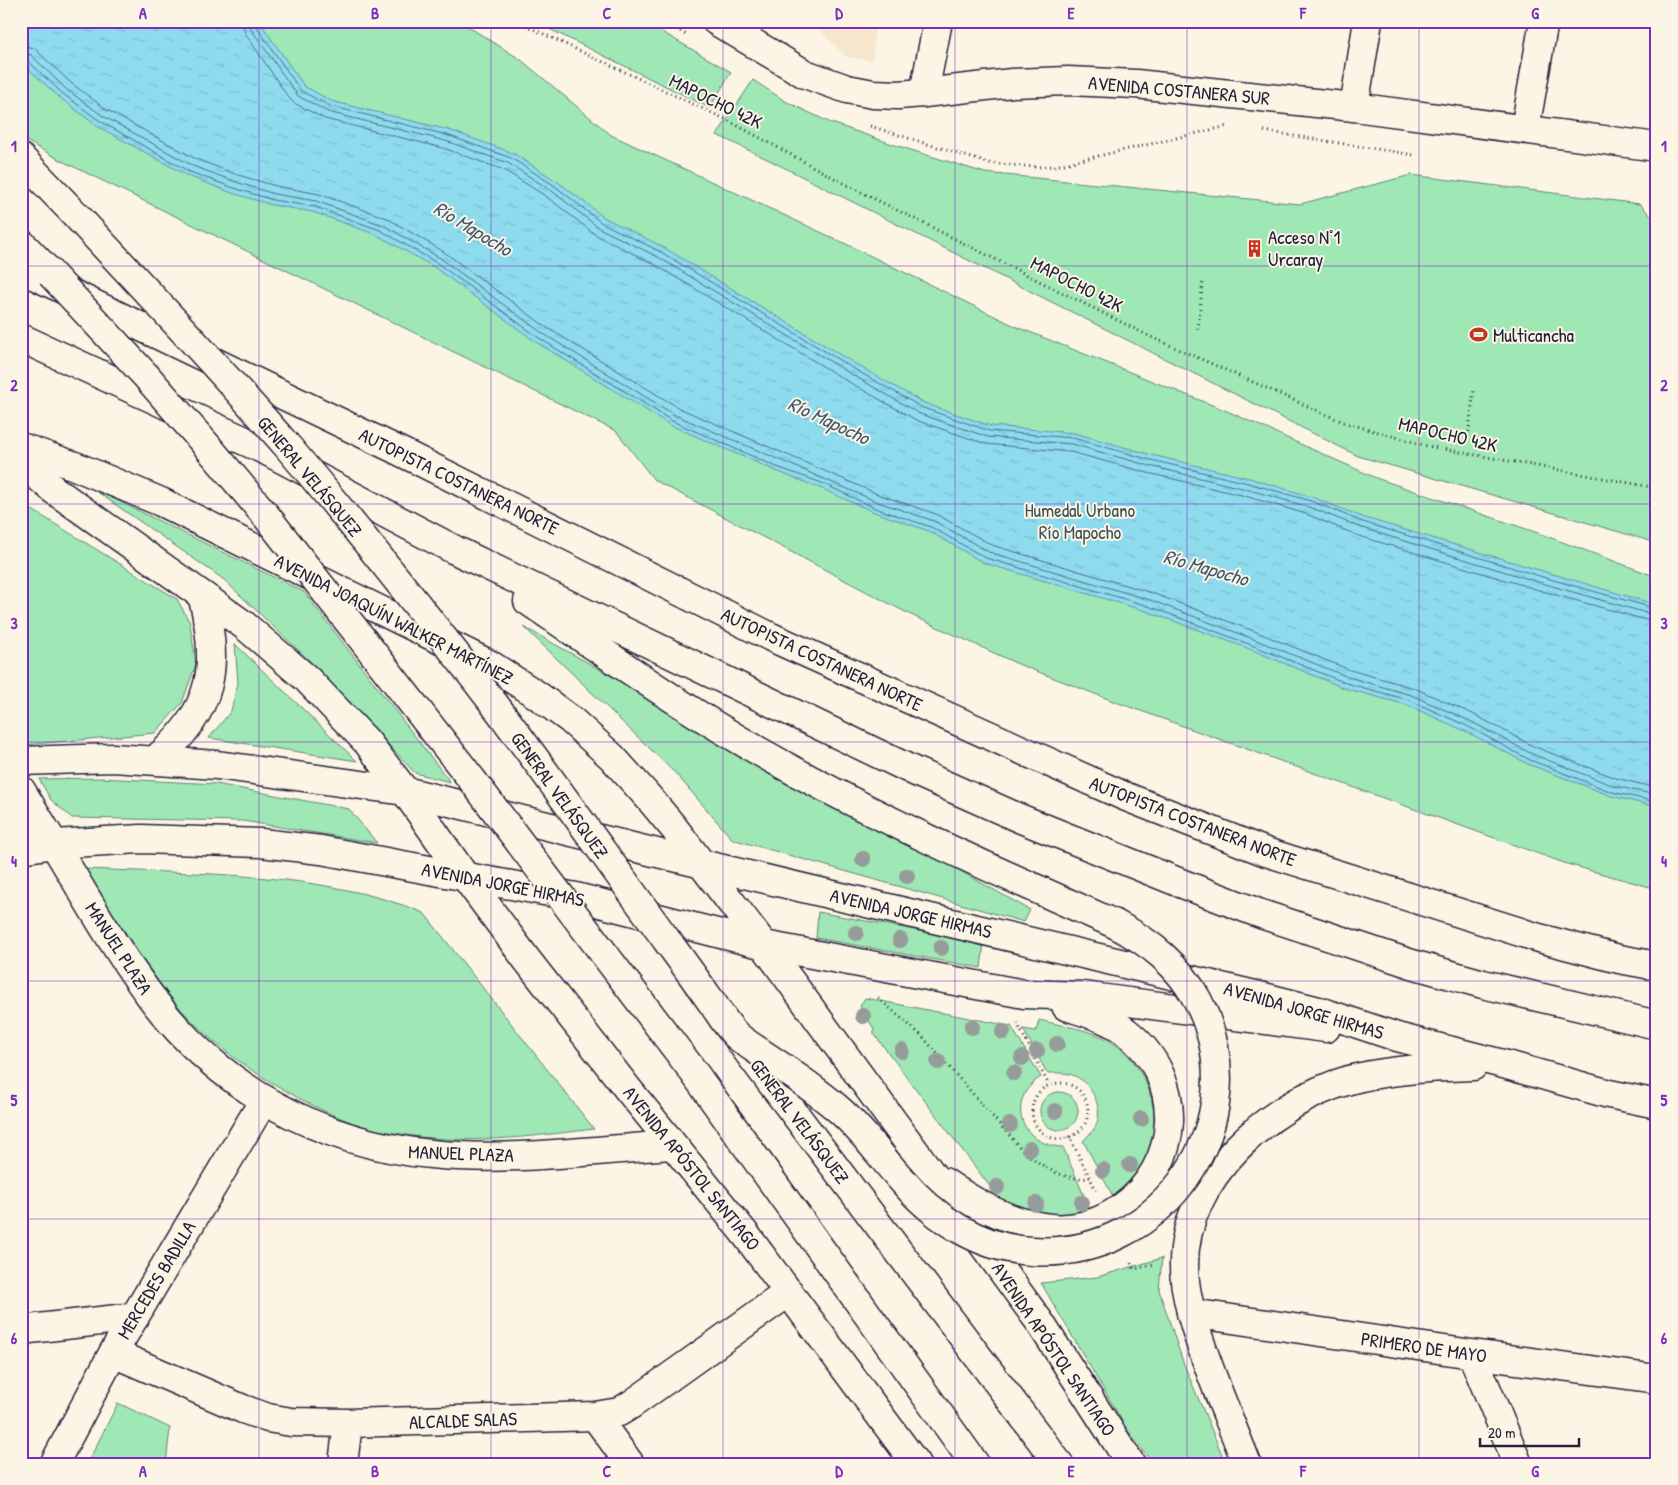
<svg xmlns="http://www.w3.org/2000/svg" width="1678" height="1485" font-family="'Patrick Hand',sans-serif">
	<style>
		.built { fill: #f6e6ce }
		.green { fill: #9fe7b5; stroke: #608478 }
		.water { fill: url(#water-ripples); stroke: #6391a6 }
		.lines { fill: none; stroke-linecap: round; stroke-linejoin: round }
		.shore { stroke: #4d6c83; stroke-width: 1 }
		.street-casing { stroke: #22223b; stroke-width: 31 }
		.secondary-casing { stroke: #22223b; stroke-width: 31 }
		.highway-casing { stroke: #22223b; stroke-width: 31 }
		.path { stroke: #22223b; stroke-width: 3; stroke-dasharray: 1 4; stroke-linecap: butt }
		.street { stroke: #fcf5e5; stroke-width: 28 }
		.secondary { stroke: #fcf5e5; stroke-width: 28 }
		.highway { stroke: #fcf5e5; stroke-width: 28 }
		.highway-bridge-casing { stroke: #22223b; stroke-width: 31; stroke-linecap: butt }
		.highway-bridge { stroke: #fcf5e5; stroke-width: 28 }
		.tree { fill: #959c99 }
		.grid { fill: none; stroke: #7b2cbf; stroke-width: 1; stroke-opacity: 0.55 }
		.labels { text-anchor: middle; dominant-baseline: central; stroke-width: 4; stroke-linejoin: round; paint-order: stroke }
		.street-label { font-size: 19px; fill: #22223b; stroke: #fcf5e5 }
		.poi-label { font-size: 19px; fill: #22223b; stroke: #fcf5e5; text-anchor: start }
		.park-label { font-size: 19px; fill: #41535a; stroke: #fcf5e5 }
		.water-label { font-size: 20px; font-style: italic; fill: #425a71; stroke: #fcf5e5 }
		.neatline { fill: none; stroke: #7b2cbf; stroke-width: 2 }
		.grid-label { font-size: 16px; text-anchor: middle; font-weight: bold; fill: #7b2cbf }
	</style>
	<defs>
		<pattern id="water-ripples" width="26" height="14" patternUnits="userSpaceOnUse" patternTransform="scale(1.25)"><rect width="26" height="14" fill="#8edbee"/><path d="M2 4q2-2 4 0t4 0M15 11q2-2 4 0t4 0" fill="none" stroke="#7abccd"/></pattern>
	</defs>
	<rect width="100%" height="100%" fill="#fcf5e5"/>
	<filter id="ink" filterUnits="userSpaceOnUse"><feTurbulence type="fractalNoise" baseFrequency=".02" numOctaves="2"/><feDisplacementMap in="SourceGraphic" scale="10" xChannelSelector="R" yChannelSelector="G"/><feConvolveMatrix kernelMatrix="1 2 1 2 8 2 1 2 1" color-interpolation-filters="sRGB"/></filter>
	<g filter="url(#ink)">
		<path class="built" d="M811 21H876L872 61 845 56Z"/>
		<path class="green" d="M21 21H459L520 59 611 135 842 242 1017 327 1227 411 1376 478 1538 533 1657 577V889L1567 864 1113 701 1018 664 911 615 654 480 616 431 62 161 21 138Z
			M533 21H643L731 72 710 108Z
			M753 80 785 101 829 122 895 145 985 173 1300 204 1411 175 1640 204 1657 223V543L1358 456 769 160 717 135Z
			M90 487 304 592 450 782 415 773 313 664 223 579Z
			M21 503 177 599 190 623 196 664 182 703 155 733 23 745 21 742Z
			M524 627 1030 910 1024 922 732 839 676 774Z
			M235 644 357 761 209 738 231 711 238 683Z
			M100 778 216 784 349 809 377 843 243 821 72 818 51 800 39 779Z
			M85 869C196 874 321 871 424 913L594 1129C527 1137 463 1146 395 1133 385 1131 374 1130 365 1127 334 1117 304 1102 276 1085 237 1063 200 1033 171 998 139 958 113 913 85 869Z
			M818 912 984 943 981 968 816 938Z
			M865 998 1011 1026 1041 1077C1004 1100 1021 1146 1063 1147L1091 1212 1055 1219 1001 1201 874 1034V1029L860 1006Z
			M1039 1020C1062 1026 1091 1029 1112 1042 1144 1063 1159 1103 1153 1140 1152 1151 1144 1165 1139 1175 1134 1184 1122 1192 1115 1200L1083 1141C1087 1137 1091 1133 1094 1129 1106 1111 1092 1084 1075 1076 1066 1072 1057 1073 1047 1073L1023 1029 1036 1031Z
			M1040 1111a19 19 0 1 1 38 0a19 19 0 1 1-38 0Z
			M1162 1258 1159 1290 1183 1362 1226 1464H1153L1128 1431 1041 1283 1097 1277Z
			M118 1403 170 1428 166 1464H87Z"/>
		<path class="water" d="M21 21H259L304 86 331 101 449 130 513 153 558 182 605 218 663 247 857 365 924 403 991 426 1074 433 1152 455 1249 478 1312 497 1365 518 1657 605V807L1611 796 1528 764 1465 731 1407 705 1344 688 1247 648 1146 611 984 563 929 531 874 512 820 488 776 471 670 425 536 342 434 267 377 235 313 212 272 205 232 193 188 176 97 126 59 97 21 62Z"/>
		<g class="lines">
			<path class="shore" d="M242 21 245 33 288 97 294 103 325 119 443 148 504 170 547 197 596 235 654 264 847 381 918 421 986 444 1071 452 1148 473 1245 496 1306 514 1359 536 1542 591 1657 623
				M249 21 251 29 298 96 328 112 446 141 508 163 552 191 599 228 658 257 851 374 920 414 988 437 1072 444 1150 466 1246 489 1309 507 1362 528 1545 584 1657 616
				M255 21 256 26 301 91 330 106 447 135 511 158 555 186 602 223 661 252 854 369 923 408 990 431 1073 438 1151 460 1248 483 1311 501 1363 522 1546 578 1657 609
				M21 45 34 48 71 83 107 110 196 159 238 175 276 186 319 194 387 218 444 252 546 327 679 408 880 495 936 514 992 545 1152 593 1254 631 1350 670 1414 688 1473 714 1535 747 1616 778 1657 788
				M21 52 31 55 66 89 103 116 193 166 236 182 274 194 316 201 383 225 440 258 542 333 675 415 878 502 934 521 989 552 1150 600 1251 638 1348 677 1411 695 1470 721 1532 754 1614 786 1657 795
				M21 59 27 60 62 93 100 121 190 172 234 188 273 200 315 207 380 230 437 263 539 338 672 421 777 467 822 483 875 508 931 527 986 558 1148 606 1249 644 1346 683 1409 700 1467 726 1530 760 1612 792 1657 802"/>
			<defs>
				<path id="street" d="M924 93 938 21
					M1354 107 1368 21
					M1191 1313 1472 1354 1657 1379
					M21 1330 135 1317
					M113 1353 243 1409 268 1418 291 1422 348 1423 595 1416 619 1412 632 1404 789 1292
					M1472 1354 1518 1464
					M595 1416 630 1464
					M54 1464 113 1353 264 1100
					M343 1464 348 1423"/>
				<path id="secondary" d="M716 21 805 74 847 89 873 94 898 95 924 93 1012 83 1068 81 1136 84 1354 107 1657 147
					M1525 129 1544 21
					M21 447 75 466 161 502 489 664 537 695 571 720 612 757 649 798 674 828 764 945 1039 1321 1131 1464
					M21 462 54 490 244 625 307 679 367 742 405 791 464 875 527 960 627 1088 746 1235 916 1464
					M155 760C213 712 221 666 202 595
					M21 761 113 758 217 765 405 791 702 864 1264 997 1319 1011 1397 1037 1507 1065 1609 1094 1657 1104
					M54 844C86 897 116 951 154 1001 220 1088 322 1144 431 1154 511 1162 593 1150 673 1145
					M21 849 54 844 141 839 261 843 321 850 576 897 764 945 1024 994 1083 996 1326 1028
					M944 1182C976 1204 1011 1224 1051 1228 1076 1230 1100 1223 1120 1209 1182 1166 1187 1078 1125 1031 1108 1018 1087 1013 1066 1006
					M1247 1464C1229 1418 1209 1373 1195 1326 1189 1306 1184 1286 1184 1266 1183 1178 1270 1103 1349 1080 1386 1070 1435 1067 1473 1066"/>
				<path id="highway" d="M21 158 74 213
					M21 243 51 274
					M21 269 393 448 771 637 1124 796 1266 852 1539 938 1619 959 1657 966
					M21 338 269 452 455 550 916 772 1019 818 1183 884 1261 914 1412 964 1483 984 1657 1025
					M528 601C605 653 681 707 762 753 876 818 996 871 1115 924
					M21 790 54 844
					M739 1040 1059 1464
					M690 1067 975 1464"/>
			</defs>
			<use href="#street" class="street-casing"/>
			<use href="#secondary" class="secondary-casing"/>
			<use href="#highway" class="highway-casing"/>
			<path class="path" d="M516 21 727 120 849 186 1149 336 1343 422 1427 446 1657 488
				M663 21 688 36
				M870 126 988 163 1036 167 1055 166 1228 126
				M1264 131 1414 155
				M1198 329 1203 280
				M1468 437 1474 390
				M878 998 922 1036 1023 1151C1044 1167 1063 1181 1090 1178
				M1017 1023 1049 1085
				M1032 1111a28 28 0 1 1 56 0a28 28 0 1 1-56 0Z
				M1069 1136 1096 1190
				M1131 1263 1134 1269 1155 1264"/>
			<use href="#street" class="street"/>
			<use href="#secondary" class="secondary"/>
			<use href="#highway" class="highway"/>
			<defs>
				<path id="highway-bridge" d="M74 213C146 291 219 367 288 447 360 532 430 620 498 709 556 786 611 864 668 942 683 962 698 983 713 1004 720 1014 727 1026 736 1035 745 1043 757 1050 767 1057 791 1073 815 1089 837 1108 862 1129 879 1155 901 1179 934 1218 979 1248 1031 1251 1164 1261 1259 1120 1198 1001 1179 965 1151 943 1115 924
					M51 274 147 377 208 447 267 517 473 781 690 1067"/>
			</defs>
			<use href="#highway-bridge" class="highway-bridge-casing"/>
			<use href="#highway-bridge" class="highway-bridge"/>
		</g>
		<g class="tree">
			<circle cx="863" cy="859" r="8"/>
			<circle cx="907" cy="876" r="8"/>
			<circle cx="856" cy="933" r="8"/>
			<circle cx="900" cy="940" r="8"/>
			<circle cx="941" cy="948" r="8"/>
			<circle cx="863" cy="1016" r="8"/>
			<circle cx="972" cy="1027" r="8"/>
			<circle cx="1003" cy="1032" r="8"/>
			<circle cx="1057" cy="1044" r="8"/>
			<circle cx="902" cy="1051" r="8"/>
			<circle cx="1037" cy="1051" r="8"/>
			<circle cx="1022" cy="1058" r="8"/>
			<circle cx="938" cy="1062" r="8"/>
			<circle cx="1014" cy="1073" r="8"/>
			<circle cx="1055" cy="1111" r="8"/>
			<circle cx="1141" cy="1119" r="8"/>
			<circle cx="1010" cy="1125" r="8"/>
			<circle cx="1030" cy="1149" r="8"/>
			<circle cx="1130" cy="1165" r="8"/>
			<circle cx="1103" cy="1170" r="8"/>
			<circle cx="997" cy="1187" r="8"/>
			<circle cx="1082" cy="1203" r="8"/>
			<circle cx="1036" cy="1204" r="8"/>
		</g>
	</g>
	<path class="grid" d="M259 21V1464M491 21V1464M723 21V1464M955 21V1464M1187 21V1464M1419 21V1464M21 266H1657M21 504H1657M21 742H1657M21 981H1657M21 1219H1657"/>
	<defs>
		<symbol id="building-bare" viewBox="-9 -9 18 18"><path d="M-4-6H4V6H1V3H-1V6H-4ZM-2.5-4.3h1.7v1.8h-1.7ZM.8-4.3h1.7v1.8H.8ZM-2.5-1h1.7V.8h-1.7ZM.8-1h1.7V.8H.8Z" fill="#c8321e" stroke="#fcf5e5" stroke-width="2.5" paint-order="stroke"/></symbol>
		<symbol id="stadium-bare" viewBox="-9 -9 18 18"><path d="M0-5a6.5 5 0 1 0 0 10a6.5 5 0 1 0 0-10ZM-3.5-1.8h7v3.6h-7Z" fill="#c8321e" stroke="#fcf5e5" stroke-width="2.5" paint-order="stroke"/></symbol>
	</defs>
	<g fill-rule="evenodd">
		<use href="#building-bare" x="1242" y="236" width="25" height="25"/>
		<use href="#stadium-bare" x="1466" y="322" width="25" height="25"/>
	</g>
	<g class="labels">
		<g class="street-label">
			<text transform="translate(1179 90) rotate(5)">AVENIDA COSTANERA SUR</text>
			<text transform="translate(716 101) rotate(26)">MAPOCHO 42K</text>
			<text transform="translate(1077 284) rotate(27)">MAPOCHO 42K</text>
			<text transform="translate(1448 434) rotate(13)">MAPOCHO 42K</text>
			<text transform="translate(310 476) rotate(50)">GENERAL VELÁSQUEZ</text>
			<text transform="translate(459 481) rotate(26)">AUTOPISTA COSTANERA NORTE</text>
			<text transform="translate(394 619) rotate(27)">AVENIDA JOAQUÍN WALKER MARTÍNEZ</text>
			<text transform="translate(822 659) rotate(25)">AUTOPISTA COSTANERA NORTE</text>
			<text transform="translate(560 795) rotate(54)">GENERAL VELÁSQUEZ</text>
			<text transform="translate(1193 821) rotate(21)">AUTOPISTA COSTANERA NORTE</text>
			<text transform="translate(503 884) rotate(11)">AVENIDA JORGE HIRMAS</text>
			<text transform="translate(911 913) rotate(13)">AVENIDA JORGE HIRMAS</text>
			<text transform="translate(119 948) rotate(57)">MANUEL PLAZA</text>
			<text transform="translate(1304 1010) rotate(16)">AVENIDA JORGE HIRMAS</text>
			<text transform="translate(800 1121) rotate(53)">GENERAL VELÁSQUEZ</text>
			<text transform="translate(461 1153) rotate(2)">MANUEL PLAZA</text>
			<text transform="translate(692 1168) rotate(51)">AVENIDA APÓSTOL SANTIAGO</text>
			<text transform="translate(156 1280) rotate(-59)">MERCEDES BADILLA</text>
			<text transform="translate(1424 1347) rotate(8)">PRIMERO DE MAYO</text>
			<text transform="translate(1054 1349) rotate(56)">AVENIDA APÓSTOL SANTIAGO</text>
			<text transform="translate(463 1420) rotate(-2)">ALCALDE SALAS</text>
		</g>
		<g class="poi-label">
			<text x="1268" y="237">Acceso N°1<tspan x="1268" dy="22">Urcaray</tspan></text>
			<text x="1493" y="335">Multicancha</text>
		</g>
		<g class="park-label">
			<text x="1080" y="510">Humedal Urbano<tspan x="1080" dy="22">Río Mapocho</tspan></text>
		</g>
		<g class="water-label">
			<text transform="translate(473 228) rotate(31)">Río Mapocho</text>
			<text transform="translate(829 420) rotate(25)">Río Mapocho</text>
			<text transform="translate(1206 567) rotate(16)">Río Mapocho</text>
		</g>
	</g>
	<rect width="1678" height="1485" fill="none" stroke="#fcf5e5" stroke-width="55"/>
	<path d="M1480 1438v8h99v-8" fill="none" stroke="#22223b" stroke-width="2.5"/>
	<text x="1488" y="1438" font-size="15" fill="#22223b" stroke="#fcf5e5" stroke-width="4" paint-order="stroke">20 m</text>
	<rect x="28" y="28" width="1622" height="1430" class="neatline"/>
	<g class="grid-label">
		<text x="143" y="19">A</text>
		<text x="375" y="19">B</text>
		<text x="607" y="19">C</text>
		<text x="839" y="19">D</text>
		<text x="1071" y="19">E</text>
		<text x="1303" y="19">F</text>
		<text x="1535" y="19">G</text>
		<text x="14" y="152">1</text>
		<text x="1664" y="152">1</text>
		<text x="14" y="391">2</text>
		<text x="1664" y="391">2</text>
		<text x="14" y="629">3</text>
		<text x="1664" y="629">3</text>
		<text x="14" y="867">4</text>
		<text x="1664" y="867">4</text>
		<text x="14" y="1106">5</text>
		<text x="1664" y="1106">5</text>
		<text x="14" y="1344">6</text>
		<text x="1664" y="1344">6</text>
		<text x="143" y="1477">A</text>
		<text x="375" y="1477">B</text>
		<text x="607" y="1477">C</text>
		<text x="839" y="1477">D</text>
		<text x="1071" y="1477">E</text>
		<text x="1303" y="1477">F</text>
		<text x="1535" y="1477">G</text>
	</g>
</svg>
